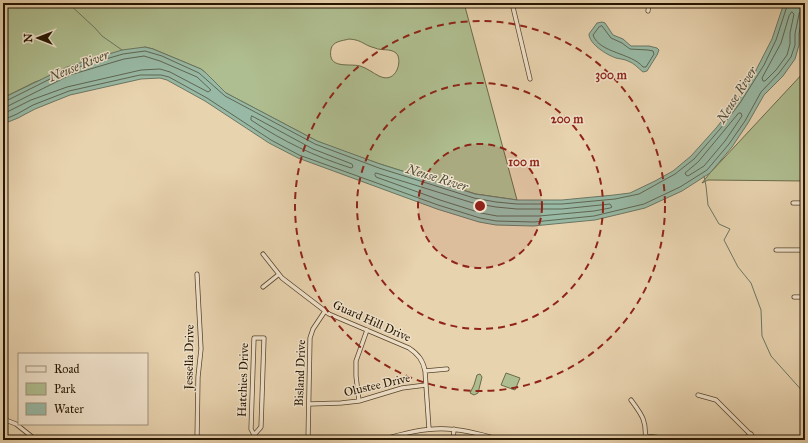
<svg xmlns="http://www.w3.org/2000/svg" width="808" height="443" font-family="'IM FELL Great Primer',serif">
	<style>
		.green { fill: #afbe90; stroke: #6a6a48; fill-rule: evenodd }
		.water { fill: #98b9a5; stroke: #6a7763 }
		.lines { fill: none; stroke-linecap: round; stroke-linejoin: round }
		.shore { stroke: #5e6752; stroke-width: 1 }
		.stream { stroke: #6a7763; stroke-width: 1 }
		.minor-casing { stroke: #56442c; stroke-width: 5 }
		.minor { stroke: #f0e2cb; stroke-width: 3.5 }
		.ring { fill: none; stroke: #8f2418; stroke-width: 2; stroke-dasharray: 7 5 }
		.labels { text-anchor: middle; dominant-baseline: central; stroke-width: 3; stroke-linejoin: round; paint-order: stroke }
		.street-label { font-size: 12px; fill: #251500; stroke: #f0e2cb }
		.water-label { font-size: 13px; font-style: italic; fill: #4d4e3a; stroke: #f0e2cb }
		.centre { fill: #8f2418; stroke: #f0e2cb; stroke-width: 2 }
		.ring-label { font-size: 12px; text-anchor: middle; font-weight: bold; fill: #8f2418; stroke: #f0e2cb; stroke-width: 3; stroke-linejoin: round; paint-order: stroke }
	</style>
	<rect width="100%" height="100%" fill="#e8d3af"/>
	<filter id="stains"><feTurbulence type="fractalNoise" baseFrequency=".005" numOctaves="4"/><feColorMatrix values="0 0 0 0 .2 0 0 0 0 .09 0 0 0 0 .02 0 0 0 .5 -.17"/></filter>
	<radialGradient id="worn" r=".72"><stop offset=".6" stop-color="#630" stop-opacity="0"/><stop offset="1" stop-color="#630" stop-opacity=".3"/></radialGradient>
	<path class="green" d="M3 3H464L517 200 476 194 380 164 343 151 317 141 226 93 206 73 201 69 153 49 145 47 35 82 3 98ZM349 39C363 40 363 45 375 48 381 51 390 48 396 53 403 59 397 85 379 76 373 73 367 68 360 66 349 63 327 70 331 49 333 41 342 41 349 39Z
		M805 71V181L708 180 702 183 710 173Z
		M506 373 520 378 515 390 501 385Z
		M480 374 482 377 478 393 474 395 470 393 474 385 477 375Z"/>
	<path class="water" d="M784 3H805L799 34V45L795 59 783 76 764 95 748 123 732 147 710 173 682 191 645 208 595 220 533 226 496 225 479 222 437 209 298 158 269 143 205 101 167 80 160 78 141 79 70 95 35 109 18 118 3 124V98L67 67 122 50 145 47 153 49 201 69 206 73 226 93 317 141 380 164 475 194 517 200H562L614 195 630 193 655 181 673 171 691 156 717 127 737 101 753 76 772 39Z
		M602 22 605 23 613 35 623 39 631 46H649L657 48 659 50 657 55 647 71 643 72C638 68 634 63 628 61 624 59 620 59 616 58 607 55 589 44 589 34L597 23Z"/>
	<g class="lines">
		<path class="shore" d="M792 12 794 14 790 33V44L787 55 776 70 765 81H763L762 78 781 43 789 16Z
			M602 26 611 38 622 43 630 49 648 50 653 51 654 54 646 67H643C632 53 599 53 593 35L599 27Z
			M3 102 6 101 68 70 123 54 145 51 162 56 199 73 225 96 315 144 379 168 474 198 496 202 517 204H562L615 199 639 194 675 174 694 159 720 129 740 103 764 65 776 40 788 3
			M3 107 8 106 70 75 124 59 144 56 160 61 197 77 211 90 208 92 170 72 160 69 141 70 67 87 31 100 3 114
			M739 113H741L742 116 725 141 704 166 688 176 686 175 685 173 698 162Z
			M252 116 313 149 352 164 353 167 351 168C314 156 284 142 251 120V118Z
			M3 120 17 114 33 105 69 91 140 75H161L169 77 207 98 271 140 299 155 438 205 480 218 496 221 534 222 594 216 644 204 680 187 707 170 729 144 745 121 761 92 779 73 791 57 795 45V34L799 14 801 10H805
			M376 173 473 203 496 207 517 209H562L610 204 612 207 610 208 594 211 539 216H497L481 213 440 200 376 177 375 175Z"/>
		<path class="stream" d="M68 3 95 28 102 36 122 50
			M704 176 706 186 708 205 719 224 730 229 724 240 738 267 751 283 761 310 762 336 771 356 805 394"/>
		<defs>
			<path id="minor" d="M512 3 530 79
				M648 11 649 3
				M793 203H805
				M776 250H805
				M263 254 282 278 329 314 409 348C418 354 423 360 425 371L429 429
				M263 287 278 275
				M794 297H805
				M425 371 447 369
				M698 395 716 400 756 440
				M631 400C642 415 647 421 645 440
				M359 401 356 376V361L367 330
				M309 404 341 403 359 401 402 388 426 385
				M3 419 16 424 36 440
				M645 436 681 440
				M197 440 198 377 201 349 197 274
				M253 440 254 435 251 429 254 338H264L261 427 254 435
				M308 440 310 338 313 329 325 311
				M382 440C429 425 453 425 500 440
				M453 440 454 429
				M744 440 751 434"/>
		</defs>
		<use href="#minor" class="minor-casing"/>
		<use href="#minor" class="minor"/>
	</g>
	<circle cx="480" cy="206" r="62" fill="#8f2418" fill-opacity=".12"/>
	<g class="ring">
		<circle cx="480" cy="206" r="62"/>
		<circle cx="480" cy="206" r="123"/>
		<circle cx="480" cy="206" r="185"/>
	</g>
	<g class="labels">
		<g class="street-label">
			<text transform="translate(372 321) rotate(24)">Guard Hill Drive</text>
			<text transform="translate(189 357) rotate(-89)">Jessella Drive</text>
			<text transform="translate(300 373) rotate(-88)">Bisland Drive</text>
			<text transform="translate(243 380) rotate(-88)">Hatchies Drive</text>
			<text transform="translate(377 385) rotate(-13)">Olustee Drive</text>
		</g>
		<g class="water-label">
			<text transform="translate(79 66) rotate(-22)">Neuse River</text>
			<text transform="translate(737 95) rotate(-58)">Neuse River</text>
			<text transform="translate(437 178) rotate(17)">Neuse River</text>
		</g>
	</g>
	<circle cx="480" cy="206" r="6" class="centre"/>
	<g class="ring-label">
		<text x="611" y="79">300 m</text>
		<text x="567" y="123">200 m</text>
		<text x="524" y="166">100 m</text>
	</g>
	<rect width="808" height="443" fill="none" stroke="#e8d3af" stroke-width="16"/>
	<rect x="4" y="4" width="800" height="435" fill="none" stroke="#251500" stroke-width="2"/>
	<rect x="8" y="8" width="792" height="427" fill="none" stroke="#251500"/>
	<rect x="18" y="353" width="130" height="72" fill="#f0e2cb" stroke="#9f907a"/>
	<rect x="26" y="366" width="20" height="6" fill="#f0e2cb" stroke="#9f907a"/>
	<text x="54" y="373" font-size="12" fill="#251500">Road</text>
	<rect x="26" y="383" width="20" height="12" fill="#afbe90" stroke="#9f907a"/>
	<text x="54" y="393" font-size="12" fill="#251500">Park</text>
	<rect x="26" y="403" width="20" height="12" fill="#98b9a5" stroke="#9f907a"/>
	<text x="54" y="413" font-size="12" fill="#251500">Water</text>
	<g transform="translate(38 38) rotate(270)" stroke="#f0e2cb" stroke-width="3" paint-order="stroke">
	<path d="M0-3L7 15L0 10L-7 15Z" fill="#251500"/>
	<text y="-6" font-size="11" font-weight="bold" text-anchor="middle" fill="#251500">N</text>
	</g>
	<rect width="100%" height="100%" filter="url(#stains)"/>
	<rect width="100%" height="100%" fill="url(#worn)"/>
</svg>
